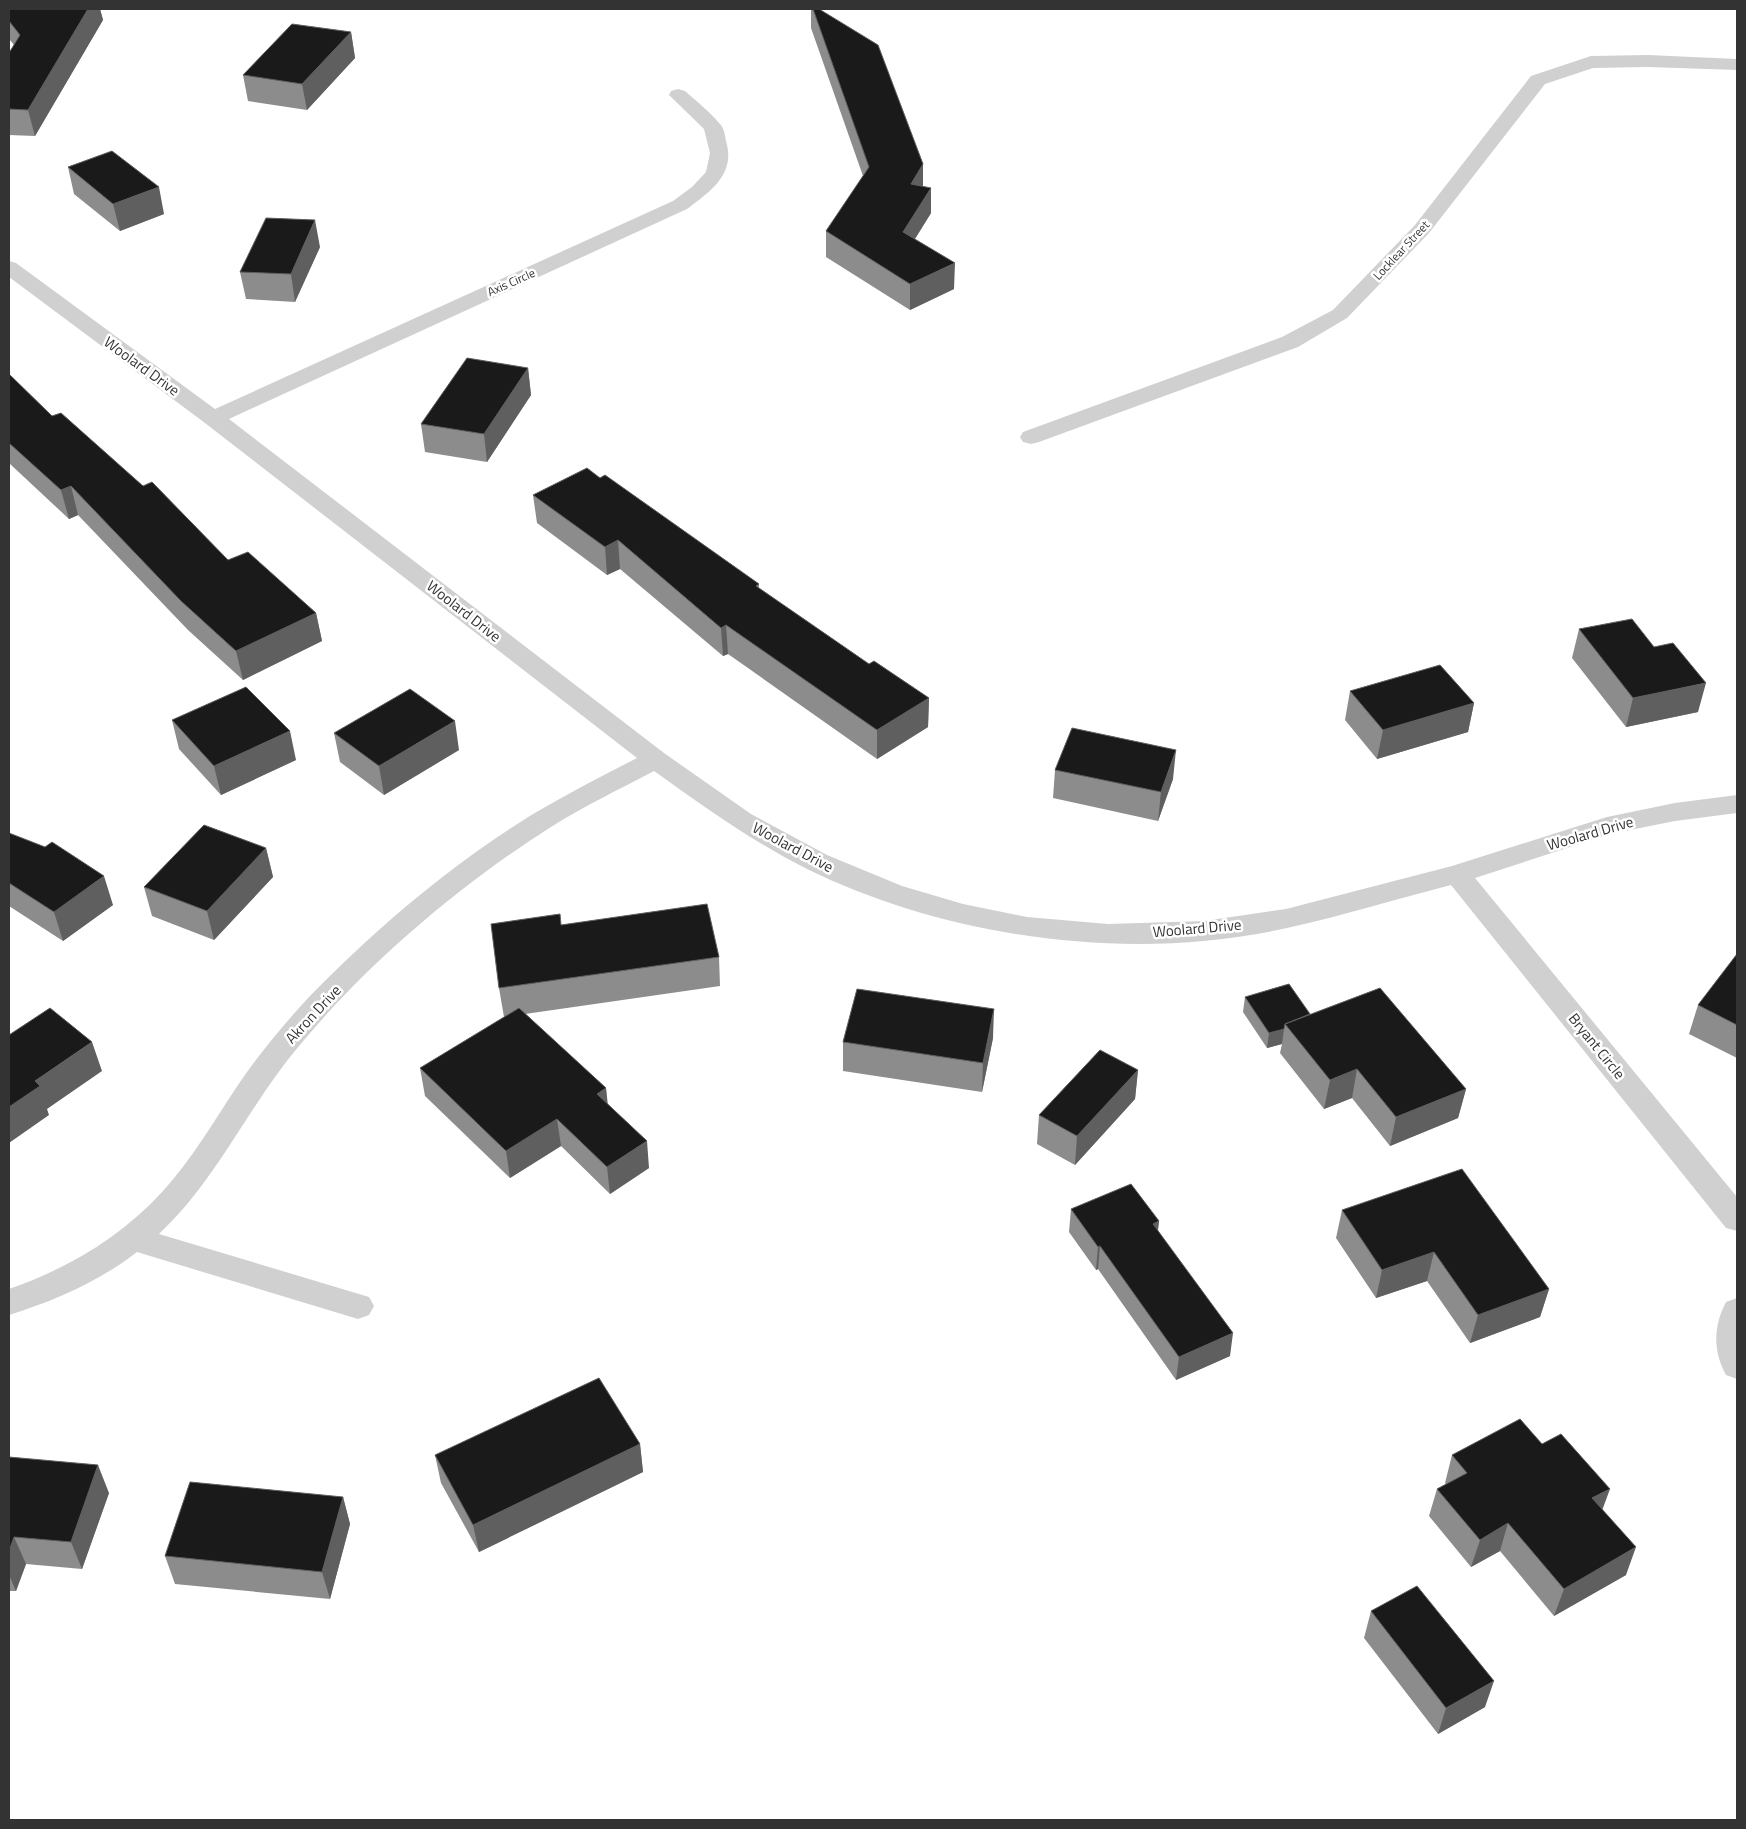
<svg xmlns="http://www.w3.org/2000/svg" width="1746" height="1829" font-family="'Titillium Web',sans-serif">
	<style>
		.lines { fill: none; stroke-linecap: round; stroke-linejoin: round }
		.street { fill: #d0d0d0; fill-rule: evenodd }
		.wall { fill: #8c8c8c }
		.shaded-wall { fill: #5f5f5f }
		.building { fill: #1a1a1a; stroke: #5f5f5f }
		.labels { text-anchor: middle; dominant-baseline: central; stroke-width: 5; stroke-linejoin: round; paint-order: stroke }
		.far-street-label { font-size: 12px; fill: #333; stroke: #fff }
		.street-label { font-size: 15px; fill: #333; stroke: #fff }
	</style>
	<rect width="100%" height="100%" fill="#fff"/>
	<g class="lines">
		<path class="street" d="M1648 55 1737 59V70L1648 67 1593 68 1545 84 1429 233 1347 318 1298 347 1039 442 1031 444 1023 442 1020 437 1023 432 1282 337 1333 310 1415 225 1531 76 1591 56Z
			M678 89 685 91C696 101 709 111 719 123 724 127 725 135 726 141 736 174 711 191 687 209L229 419 664 753 751 814 827 855 902 886 963 904 1027 917 1108 924 1204 921 1286 909 1452 866 1607 817 1675 803 1737 795V813L1675 821 1610 834 1475 878 1737 1197V1231L1726 1228 1451 885C1396 899 1342 916 1287 928 1131 963 951 939 807 869 753 842 703 806 654 771 620 789 584 806 551 827 458 886 364 966 294 1052 246 1111 215 1182 159 1234L369 1297 374 1306 369 1315 358 1319 137 1252C100 1281 54 1301 9 1315V1289C67 1269 121 1237 163 1191 192 1159 214 1121 238 1085 259 1054 283 1025 309 997 376 928 452 864 533 814 567 794 602 776 637 758L205 423 9 277V261L16 263 215 409 673 201 692 187 706 172 710 153 704 129 669 95 671 91Z
			M1737 1298V1379L1726 1375C1713 1351 1713 1327 1726 1302Z"/>
	</g>
	<path class="wall" d="M9 9H100L103 20 35 136 9 135V53L14 45 9 39Z
		M811 9H819L923 164V186L931 213 915 239 954 289 910 310 826 257V231L863 176 811 28Z
		M351 32 355 58 307 110 248 101 243 75Z
		M68 167 164 214 120 231 74 194Z
		M320 247 295 302 246 299 240 272Z
		M528 368 531 395 487 462 425 452 421 424Z
		M9 374 52 416 143 486 228 560 316 613 322 641 243 680 188 630 78 515 69 519 9 463Z
		M600 478 759 584V588L869 664 929 698 928 727 877 759 728 654 723 656 620 569 607 575 537 523 533 495Z
		M1579 629 1698 712 1626 727 1572 658Z
		M1350 691 1474 703 1468 732 1377 759 1345 720Z
		M172 720 296 760 221 795 179 749Z
		M334 733 459 750 384 795 340 762Z
		M1055 770 1173 779 1158 821 1053 798Z
		M9 833 113 905 63 941 9 906Z
		M266 848 273 877 214 940 152 916 144 887Z
		M561 925 719 957 720 986 525 1014 606 1088 607 1104 649 1168 610 1194 561 1146 510 1178 425 1096 420 1068 506 1016 504 1017 499 988Z
		M1737 954V1058L1689 1034 1698 1005Z
		M1245 997 1310 1014 1466 1089 1458 1118 1390 1146 1352 1098 1324 1109 1280 1053 1282 1044 1267 1048 1243 1012Z
		M993 1038 982 1092 843 1071V1042Z
		M1138 1070 1135 1099 1075 1165 1037 1144 1039 1115Z
		M1071 1209 1159 1221 1158 1230 1230 1356 1176 1380 1098 1269 1096 1270 1069 1232Z
		M1342 1210 1549 1289 1540 1317 1470 1343 1427 1281 1376 1298 1336 1238Z
		M640 1444 643 1472 479 1552 441 1483 435 1455Z
		M1452 1455 1602 1509 1626 1575 1554 1616 1500 1551 1471 1567 1429 1516 1437 1489 1446 1484 1445 1483Z
		M9 1457 109 1493 82 1569 26 1564 16 1591H9Z
		M343 1497 350 1524 330 1599 175 1584 165 1556Z
		M1371 1611 1485 1707 1438 1734 1364 1638Z"/>
	<path class="shaded-wall" d="M88 9H100L103 20 35 136 28 110Z
		M351 32 355 58 307 110 302 84Z
		M923 164V189L911 184Z
		M159 187 164 214 120 231 113 204Z
		M931 188V213L903 258V232Z
		M315 220 320 247 295 302 291 274Z
		M955 263 954 289 910 310V284Z
		M528 368 531 395 487 462 484 434Z
		M71 486 78 515 69 519 61 490Z
		M618 540 620 569 607 575 605 547Z
		M316 613 322 641 243 680 236 651Z
		M726 625 728 654 723 656 721 628Z
		M1706 683 1698 712 1626 727 1633 698Z
		M929 698 928 727 877 759V730Z
		M1474 703 1468 732 1377 759 1383 730Z
		M455 721 459 750 384 795 379 766Z
		M290 731 296 760 221 795 214 766Z
		M1176 750 1173 779 1158 821 1161 792Z
		M266 848 273 877 214 940 207 911Z
		M104 876 113 905 63 941 54 912Z
		M994 1009 993 1038 982 1092 983 1063Z
		M1284 1029 1282 1044 1267 1048 1269 1033Z
		M92 1042 102 1071 47 1109 49 1115 9 1143V1107L35 1081Z
		M1357 1069 1352 1098 1324 1109 1330 1080Z
		M1138 1070 1135 1099 1075 1165 1077 1136Z
		M606 1088 609 1115 597 1094Z
		M1466 1089 1458 1118 1390 1146 1396 1117Z
		M557 1119 561 1146 510 1178 506 1151Z
		M647 1141 649 1168 610 1194 607 1167Z
		M1159 1221 1156 1245 1153 1224Z
		M1100 1246 1098 1269 1096 1270 1098 1247Z
		M1434 1252 1427 1281 1376 1298 1382 1270Z
		M1549 1289 1540 1317 1470 1343 1478 1315Z
		M1233 1333 1230 1356 1176 1380 1179 1357Z
		M640 1444 643 1472 479 1552 473 1525Z
		M98 1465 109 1493 82 1569 71 1542Z
		M1610 1489 1600 1516 1592 1498Z
		M343 1497 350 1524 330 1599 322 1572Z
		M1508 1523 1500 1551 1471 1567 1480 1540Z
		M14 1537 26 1564 16 1591 9 1575V1551Z
		M1636 1547 1626 1575 1554 1616 1564 1589Z
		M1494 1681 1485 1707 1438 1734 1446 1708Z"/>
	<path class="building" d="M9 9H88L28 110 9 109V53L20 35 9 21Z
		M813 9H819L878 45 923 164 911 184 931 188 903 232 955 263 910 284 826 231 869 167Z
		M292 24 351 32 302 84 243 75Z
		M112 151 159 187 113 204 68 167Z
		M266 218 315 220 291 274 240 272Z
		M467 358 528 368 484 434 421 424Z
		M9 374 52 416 61 413 143 486 152 482 228 560 248 552 316 613 236 651 181 601 71 486 61 490 9 443Z
		M587 468 600 478 605 475 759 584 756 586 869 664 874 661 929 698 877 730 726 625 721 628 618 540 605 547 533 495Z
		M1632 619 1654 647 1673 643 1706 683 1633 698 1579 629Z
		M1440 665 1474 703 1383 730 1350 691Z
		M246 687 290 731 214 766 172 720Z
		M410 689 455 721 379 766 334 733Z
		M1072 728 1176 750 1161 792 1055 770Z
		M204 825 266 848 207 911 144 887Z
		M9 833 45 847 52 842 104 876 54 912 9 883Z
		M707 904 719 957 499 988 491 924 560 914 561 925Z
		M1737 954V1025L1698 1005Z
		M1289 984 1310 1014 1285 1024 1284 1029 1269 1033 1245 997Z
		M1380 988 1466 1089 1396 1117 1357 1069 1330 1080 1285 1024Z
		M857 989 994 1009 983 1063 843 1042Z
		M50 1008 92 1042 35 1081 40 1086 9 1107V1035Z
		M519 1008 606 1088 597 1094 647 1141 607 1167 557 1119 506 1151 420 1068Z
		M1100 1050 1138 1070 1077 1136 1039 1115Z
		M1462 1169 1549 1289 1478 1315 1434 1252 1382 1270 1342 1210Z
		M1131 1184 1159 1221 1153 1224 1233 1333 1179 1357 1100 1246 1098 1247 1071 1209Z
		M599 1378 640 1444 473 1525 435 1455Z
		M1520 1419 1542 1444 1561 1434 1610 1489 1592 1498 1636 1547 1564 1589 1508 1523 1480 1540 1437 1489 1467 1473 1452 1455Z
		M9 1457 98 1465 71 1542 14 1537 9 1551Z
		M190 1482 343 1497 322 1572 165 1556Z
		M1417 1586 1494 1681 1446 1708 1371 1611Z"/>
	<g class="labels">
		<g class="far-street-label">
			<text transform="translate(1401 250) rotate(-47)">Locklear Street</text>
			<text transform="translate(511 282) rotate(-24)">Axis Circle</text>
		</g>
		<g class="street-label">
			<text transform="translate(142 366) rotate(36)">Woolard Drive</text>
			<text transform="translate(464 611) rotate(38)">Woolard Drive</text>
			<text transform="translate(1590 833) rotate(-16)">Woolard Drive</text>
			<text transform="translate(793 847) rotate(28)">Woolard Drive</text>
			<text transform="translate(1197 928) rotate(-5)">Woolard Drive</text>
			<text transform="translate(313 1014) rotate(-47)">Akron Drive</text>
			<text transform="translate(1597 1046) rotate(51)">Bryant Circle</text>
		</g>
	</g>
	<rect width="1746" height="1829" fill="none" stroke="#333333" stroke-width="20"/>
</svg>
